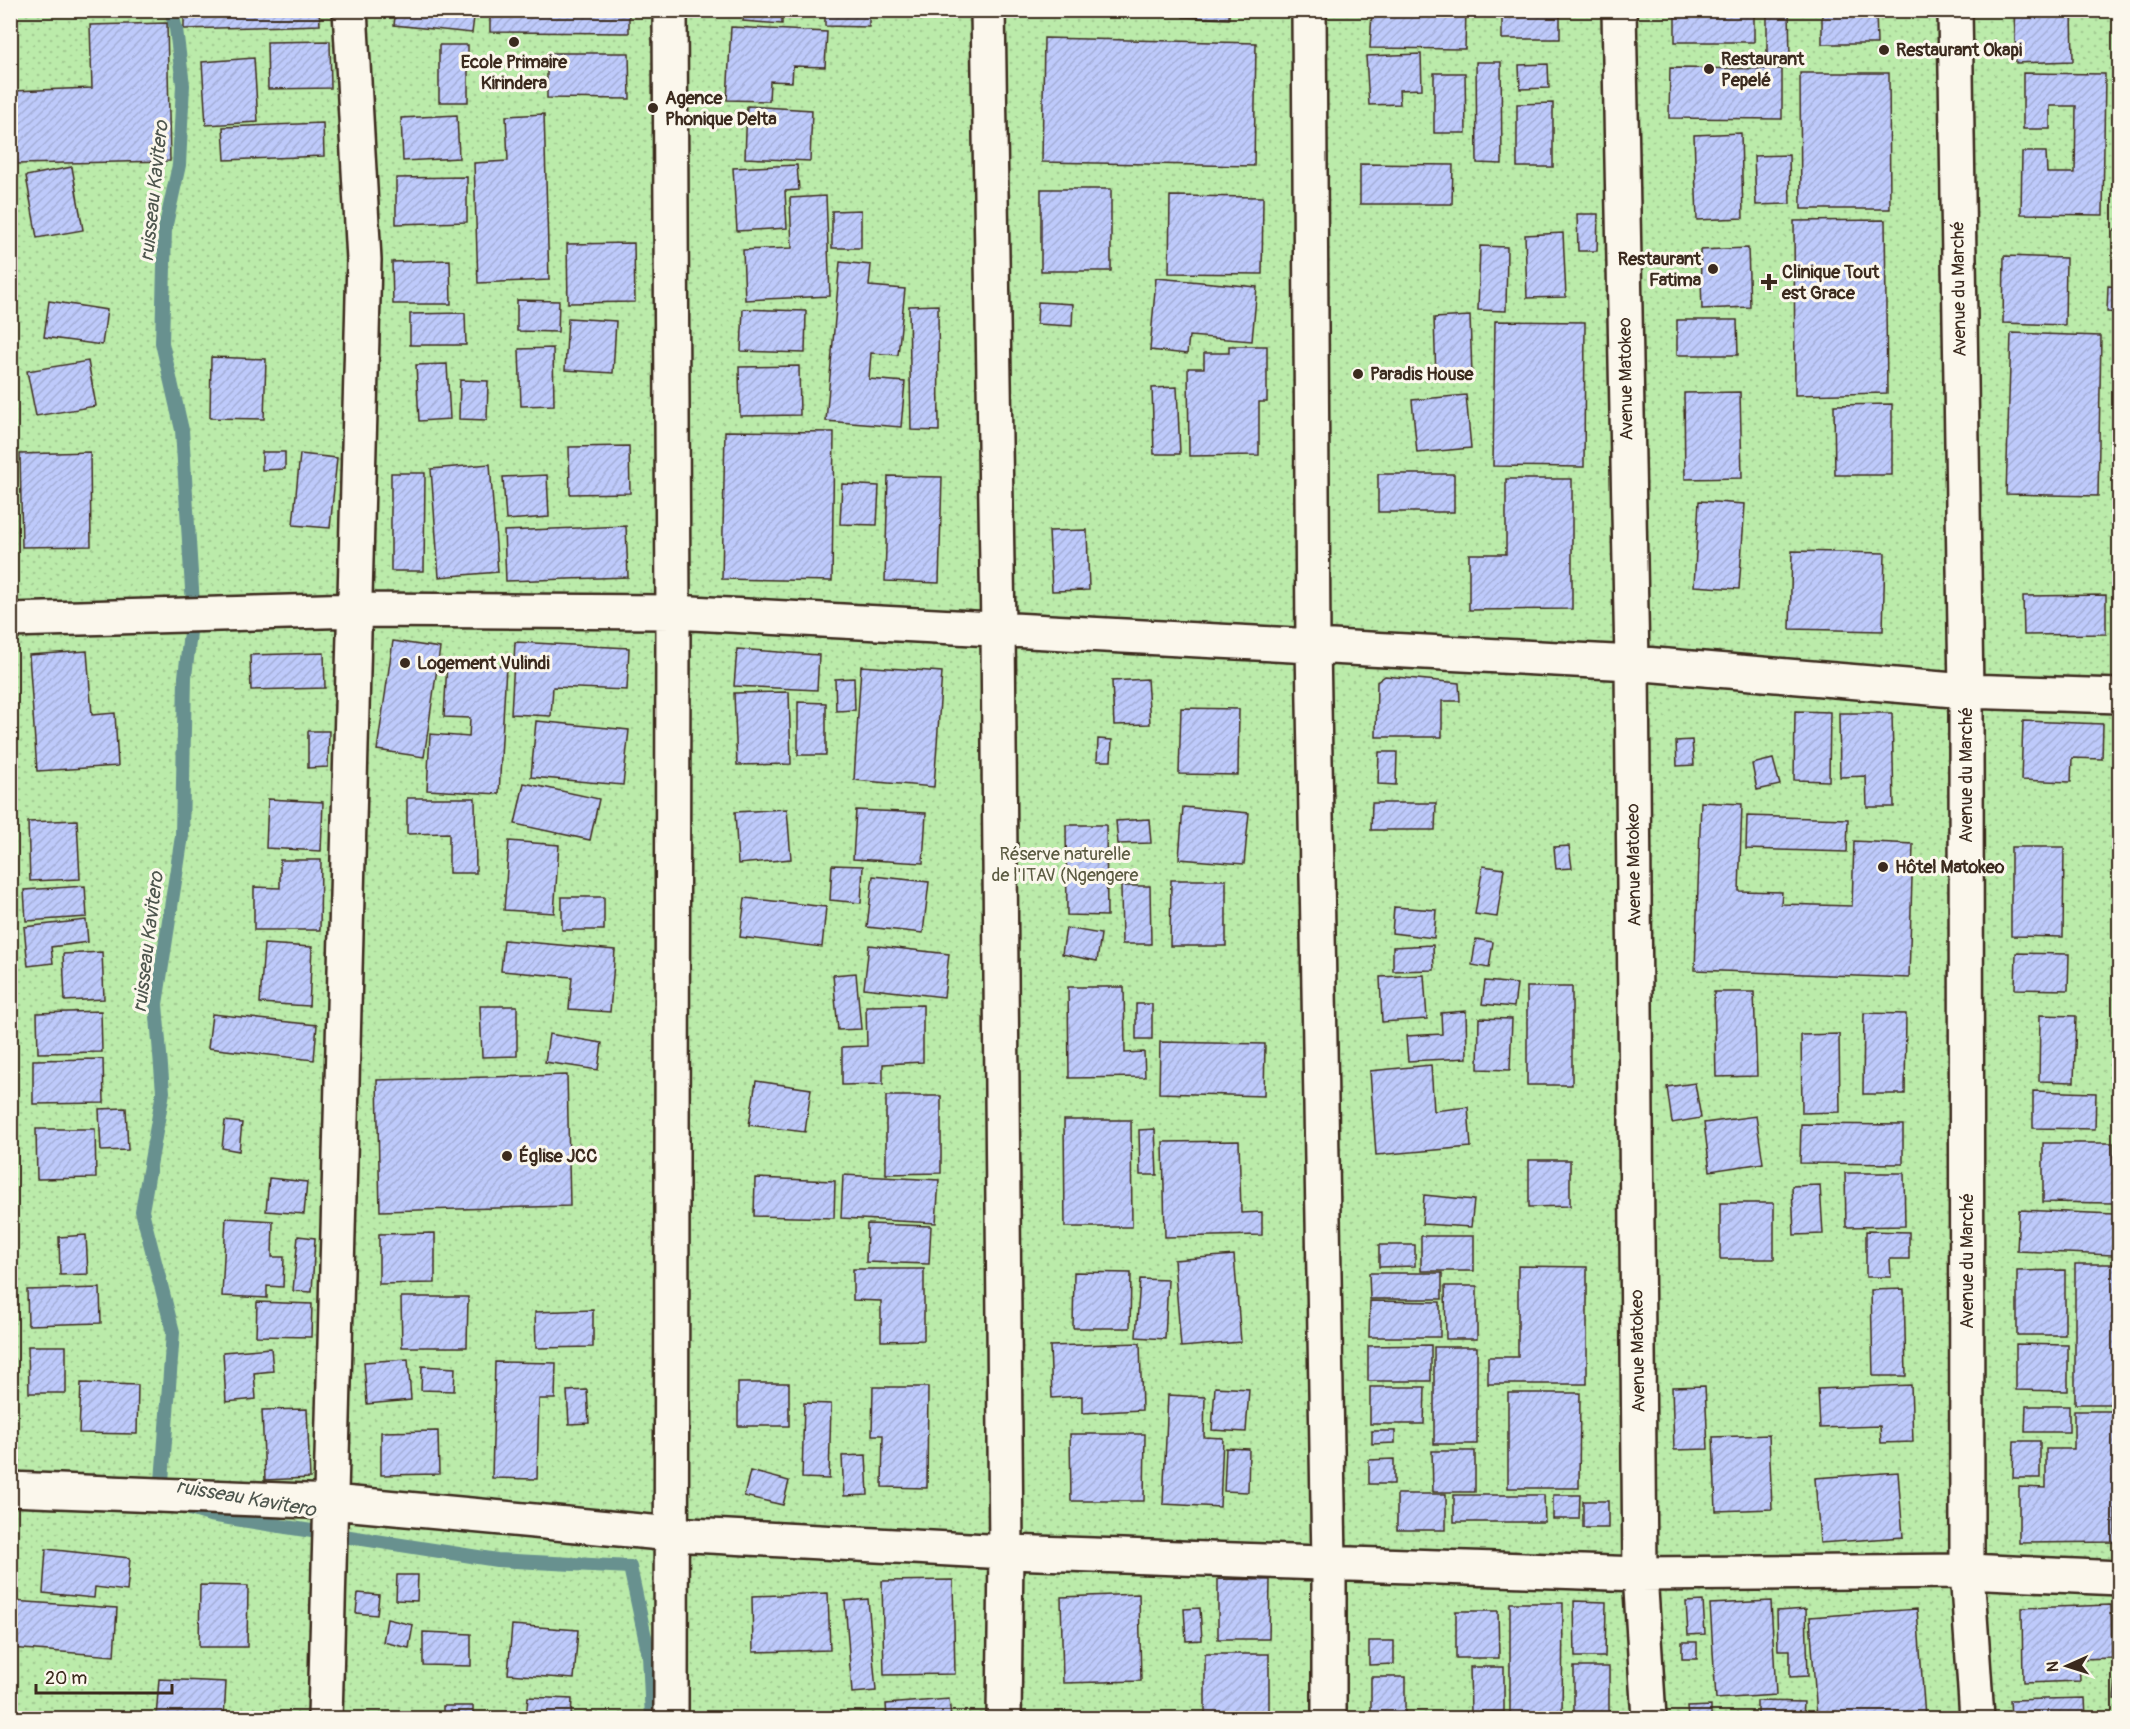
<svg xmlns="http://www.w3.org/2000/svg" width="2130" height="1729" font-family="Pangolin,sans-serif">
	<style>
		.green { fill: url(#green-dots); stroke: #7b8a64; stroke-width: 1.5 }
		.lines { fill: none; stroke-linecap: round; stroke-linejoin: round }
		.stream { stroke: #67918f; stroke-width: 14 }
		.building { fill: url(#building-hatch); stroke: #3b2a1e; stroke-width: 1.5 }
		.minor-casing { stroke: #3b2a1e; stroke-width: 38 }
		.minor { stroke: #fbf7ec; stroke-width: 33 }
		.poi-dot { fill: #3b2a1e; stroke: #fbf7ec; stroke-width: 2 }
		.labels { text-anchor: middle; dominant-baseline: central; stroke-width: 6; stroke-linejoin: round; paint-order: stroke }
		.poi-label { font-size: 18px; font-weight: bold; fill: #3b2a1e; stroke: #fbf7ec; text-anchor: start }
		.street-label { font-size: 18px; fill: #3b2a1e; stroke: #fbf7ec }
		.park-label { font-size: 18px; fill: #5b5a41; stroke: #fbf7ec }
		.water-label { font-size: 20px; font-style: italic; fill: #4d554d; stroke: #fbf7ec }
	</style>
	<defs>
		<pattern id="green-dots" width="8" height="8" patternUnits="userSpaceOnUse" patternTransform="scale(1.5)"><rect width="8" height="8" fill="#bbebaa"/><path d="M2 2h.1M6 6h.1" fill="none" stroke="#a2ca92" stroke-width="1.8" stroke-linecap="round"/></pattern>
		<pattern id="building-hatch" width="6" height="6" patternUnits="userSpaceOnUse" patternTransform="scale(1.5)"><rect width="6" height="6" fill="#becafb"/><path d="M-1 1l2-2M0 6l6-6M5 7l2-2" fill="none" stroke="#a4aed7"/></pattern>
	</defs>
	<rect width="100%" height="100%" fill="#fbf7ec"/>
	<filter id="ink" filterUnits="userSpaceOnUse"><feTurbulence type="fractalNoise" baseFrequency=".0167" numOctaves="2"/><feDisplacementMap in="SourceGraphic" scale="12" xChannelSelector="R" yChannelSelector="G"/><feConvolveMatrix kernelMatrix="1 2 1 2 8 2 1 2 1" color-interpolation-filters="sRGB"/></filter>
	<g filter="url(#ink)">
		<path class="green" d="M11 11H2119V1718H11Z"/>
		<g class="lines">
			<path class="stream" d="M161 1495 173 1332 142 1211 163 1092 156 1004 182 836 185 677 193 605 182 430 162 343 165 229 179 165 183 85 176 29 171 10
				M190 1509 210 1515 497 1560 630 1567 649 1656 652 1718"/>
		</g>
		<path class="building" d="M105 10H136V14L105 16Z
			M184 10H319L320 25 184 29Z
			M396 10H475L472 33 394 25Z
			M490 10H629V33L490 32Z
			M744 10H782V24L743 21Z
			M825 10H869V27L825 26Z
			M882 10H934V16H882Z
			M1183 10H1229V19L1183 17Z
			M1415 10H1466L1465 49 1370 48 1372 12 1415 13Z
			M1502 10H1560V39H1502Z
			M1675 10H1754V42H1675Z
			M1767 10H1789L1790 60H1767Z
			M1822 10H1876L1877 44H1822Z
			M2014 10H2072L2073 61 2016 63Z
			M167 23 170 161 14 164 12 91 92 88 90 25Z
			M731 27 827 32 825 67 793 66 792 82 770 81 769 101 727 100Z
			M1044 38 1256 43 1254 166 1042 162Z
			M330 41 331 88 268 89 267 42Z
			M439 45H468V102H439Z
			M547 53H629L630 99 547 98Z
			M1421 54 1422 89 1399 90 1400 104 1369 105 1366 56Z
			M254 58 258 122 206 125 202 62Z
			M1476 62H1501L1502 164 1477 163Z
			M1548 64 1549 88 1520 89 1519 65Z
			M1670 68 1782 69V119L1669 118Z
			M1434 73H1465L1466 133H1434Z
			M1800 73H1889L1890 209H1801Z
			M2023 73 2105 74 2103 215 2021 214 2022 152H2046L2047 173H2075L2076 106H2050V129H2023Z
			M1553 103V167H1517V104Z
			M747 106 812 110 810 161 745 158Z
			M544 114 549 280 478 283 474 163 508 161 506 116Z
			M457 115 459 158 403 161 401 118Z
			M323 123 324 156 225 160 223 127Z
			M1741 133 1743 218 1697 220 1694 135Z
			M1789 155 1790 204 1756 205 1754 156Z
			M1360 164 1453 165 1452 204H1360Z
			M797 165 799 190 785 191 787 228 737 231 733 168Z
			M72 167 83 230 37 238 26 176Z
			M467 177V222L396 224V178Z
			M1041 189H1111V271H1041Z
			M826 196 830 296 745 300 743 250 792 248 790 198Z
			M1170 196 1263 197 1262 274 1169 273Z
			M861 210V248H832V211Z
			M1577 214H1598L1597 251H1578Z
			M1885 220 1887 393 1795 395 1794 221Z
			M2115 229H2120V268H2114Z
			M1563 233 1566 297 1527 298 1525 235Z
			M634 243 635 302 568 303 567 244Z
			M1480 246 1507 247 1506 311 1478 310Z
			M1748 248 1750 307 1702 309 1700 250Z
			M2004 256 2066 258 2065 325 2003 323Z
			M450 260 451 304H393L392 262Z
			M840 262 871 265 869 286 905 289 898 355 871 353 869 379 905 382 901 427 826 421Z
			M1156 278 1257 287 1252 341 1189 336 1187 354 1150 350Z
			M2108 286 2120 287V313L2107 312Z
			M517 300 559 301 558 332 517 331Z
			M49 301 107 310 102 345 44 337Z
			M1038 302 1073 304 1072 326 1037 324Z
			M938 305 939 431 911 430 909 306Z
			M743 309 806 311 805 353 741 351Z
			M465 313 466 345H410V314Z
			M1470 316 1472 376 1436 378 1434 318Z
			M568 318 616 321 613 373 565 370Z
			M1677 320H1737L1738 355H1677Z
			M1495 321 1585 322 1584 467 1493 466Z
			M2011 333 2101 336 2098 496 2006 494Z
			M1229 346H1267V402H1259V455L1189 456 1188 368H1204V353H1229Z
			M553 348 554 405 521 406 519 349Z
			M211 357 266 359 264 419 210 418Z
			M88 361 96 406 36 416 27 371Z
			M447 364 450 419 419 421 416 365Z
			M799 366 800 415 740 416 739 367Z
			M460 380 488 381 487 420 459 419Z
			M1177 387 1180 454H1154L1152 388Z
			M1740 392 1742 478 1685 479 1684 393Z
			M1466 395 1471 448 1417 453 1412 400Z
			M1892 404V475H1835L1834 405Z
			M725 431 834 432 832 581 722 579Z
			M629 446 630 493 570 494 569 447Z
			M90 452 91 546 22 547 20 454Z
			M262 452H285V469L262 470Z
			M300 454 337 458 330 528 293 525Z
			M490 464 498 572 439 577 431 469Z
			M391 473H425L424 571H391Z
			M1378 474H1454V512H1378Z
			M547 475 549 517 506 520 503 477Z
			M888 476 942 477 939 583 885 581Z
			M1506 479H1572V609L1469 610V554H1506Z
			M842 484 879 486 877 525 840 524Z
			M1699 501 1745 504 1739 589 1694 586Z
			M626 526 628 577 506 581 504 531Z
			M1087 530 1089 590 1052 591 1049 531Z
			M1792 551 1885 553 1883 631 1790 629Z
			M2106 595V634L2024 635 2023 596Z
			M393 641 440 648 424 757 377 750Z
			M515 642 629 648 627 690 553 687 551 716 511 714Z
			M737 649 819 655 817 690 734 686Z
			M87 651 92 715 115 713 118 766 37 771 29 655Z
			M324 653 325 688 251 690 250 655Z
			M447 663 506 666 499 794 427 790 430 734 469 737 470 718 444 717Z
			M861 666 942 672 934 787 854 780Z
			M1385 676 1459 683 1460 701H1442V737H1376L1377 682Z
			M854 678 855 710 836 711 835 679Z
			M1147 679 1150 724 1114 725 1112 681Z
			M789 692 791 764 737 765 734 693Z
			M798 702 826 703V755H798Z
			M1181 708 1239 709 1238 775 1179 774Z
			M1795 711 1830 712 1829 781 1794 780Z
			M1839 713H1892L1894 807H1867L1866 776 1840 777Z
			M536 721 629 730 623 785 531 777Z
			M2023 721 2103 724 2102 759 2072 758 2071 782 2021 780Z
			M308 731H329L328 767 308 768Z
			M1098 739 1112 740 1111 761H1097Z
			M1692 740 1694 765 1677 766 1676 741Z
			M1379 752H1397L1396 785 1378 784Z
			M1773 759 1780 785 1757 790 1752 764Z
			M524 783 599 799 590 840 515 824Z
			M407 798H475L476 873H449V833L407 834Z
			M268 799 323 802 321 851 266 848Z
			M1701 802 1742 804 1739 891 1782 892 1781 904 1852 906 1854 841 1913 844 1909 978 1695 970Z
			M1372 803H1436L1435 830H1371Z
			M1183 807 1249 813 1244 864 1179 859Z
			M787 809 791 859 738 864 735 812Z
			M856 810 926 813 923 863 853 859Z
			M1747 816 1848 819 1847 852 1746 849Z
			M1149 819 1151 843 1118 844 1116 821Z
			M77 820 80 879 30 881 28 822Z
			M1066 825H1106L1107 916 1067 915Z
			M509 841 559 845 554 913 504 910Z
			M1569 846 1572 868 1556 869 1554 847Z
			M2011 847H2064L2063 937 2011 936Z
			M280 860H321L320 930H254V887L280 888Z
			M832 865 863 866 861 903 830 900Z
			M1483 866 1504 869 1497 917 1475 914Z
			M873 876 929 882 923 933 867 927Z
			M1171 880H1226V946H1170Z
			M85 886 87 917 26 921 24 890Z
			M1121 886H1150L1151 944H1122Z
			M562 897H604V930H562Z
			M745 898 826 907 822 947 740 937Z
			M1394 907 1436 910 1434 938 1392 933Z
			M86 920 88 942 51 947 53 963 28 966 24 927Z
			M1066 928 1101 934 1097 961 1062 954Z
			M1476 939 1493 942 1489 968 1472 965Z
			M504 940 615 950 610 1012 569 1009 572 977 501 971Z
			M264 944 312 947 309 1006 260 1003Z
			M869 945 949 954 944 997 864 988Z
			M1433 945 1434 970 1393 971V947Z
			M102 952 104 999 65 1001 63 954Z
			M2016 953 2069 954 2068 990 2015 989Z
			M856 973 861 1029 838 1030 833 975Z
			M1424 975 1427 1019 1382 1022 1380 977Z
			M1485 981 1517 984 1514 1007 1482 1004Z
			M1068 987H1124L1125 1053 1144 1052 1145 1077 1069 1078Z
			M1527 987H1572V1085H1527Z
			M1714 992H1754L1757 1076 1716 1077Z
			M1136 1004H1152V1039H1136Z
			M923 1005V1062L883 1064V1084L842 1085V1047L867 1046 866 1006Z
			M480 1006H517V1056L482 1057Z
			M101 1011 102 1052 38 1053 37 1013Z
			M1466 1011 1467 1058 1408 1061 1406 1036 1442 1034 1441 1013Z
			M1864 1013 1906 1014 1905 1094H1863Z
			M212 1014 317 1025 314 1060 208 1048Z
			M2040 1015 2076 1016 2074 1082 2039 1081Z
			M1479 1018 1512 1019 1510 1070 1478 1069Z
			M549 1034 602 1043 598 1070 545 1062Z
			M1839 1034 1840 1112 1802 1113 1801 1035Z
			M1160 1042 1265 1044 1264 1096 1159 1093Z
			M103 1059 104 1103 33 1104V1060Z
			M1431 1065 1434 1111 1468 1107 1471 1147 1376 1155 1370 1071Z
			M567 1075 570 1206 380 1211 377 1080Z
			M756 1081 811 1089 805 1132 749 1125Z
			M1695 1083 1701 1118 1672 1123 1667 1087Z
			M2033 1091 2096 1093 2095 1129 2033 1128Z
			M886 1096H941V1173L886 1174Z
			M126 1108 128 1150 101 1151 99 1109Z
			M1756 1116 1763 1163 1710 1171 1704 1123Z
			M1064 1120H1131L1132 1227H1065Z
			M225 1121 242 1123 239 1151 222 1148Z
			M1801 1124 1903 1125V1164L1800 1163Z
			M36 1129H95L96 1178 37 1179Z
			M1155 1129 1157 1175H1140L1139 1130Z
			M1239 1141 1241 1213 1262 1212V1235L1165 1237 1163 1142Z
			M2043 1143H2113L2114 1203 2043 1202Z
			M1529 1160H1570V1206L1529 1207Z
			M1845 1173H1904L1905 1226 1846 1227Z
			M843 1175 939 1180 936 1223 841 1218Z
			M269 1178 307 1182 304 1214 266 1211Z
			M755 1178 835 1181 834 1218 754 1216Z
			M1820 1185 1823 1234 1794 1235 1792 1186Z
			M1424 1195 1474 1200 1471 1227 1422 1224Z
			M1720 1203H1774V1259H1720Z
			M2019 1210 2114 1214 2113 1255 2017 1251Z
			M226 1218 273 1221 272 1257H284L283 1287 267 1286V1298L222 1296Z
			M867 1224 931 1226 929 1264 866 1262Z
			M1866 1231 1909 1232V1259H1890L1891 1277H1866Z
			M435 1233V1283L379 1284V1234Z
			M86 1235 88 1274 60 1275 59 1237Z
			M298 1236 315 1238 312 1292 293 1291Z
			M1421 1236H1474V1271H1421Z
			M1379 1245H1415V1266L1379 1267Z
			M1234 1255 1241 1342 1181 1347 1174 1260Z
			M2075 1264H2119V1404H2075Z
			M1518 1266 1587 1267V1384H1488V1357H1518Z
			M853 1269H924V1340L881 1341V1301L853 1300Z
			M2065 1270V1335H2017V1271Z
			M1074 1272 1131 1273 1130 1328H1073Z
			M1369 1273H1442V1299H1370Z
			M1140 1279 1168 1280 1165 1339 1136 1337Z
			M1445 1286H1477V1339H1446Z
			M100 1288 101 1323 28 1325 27 1290Z
			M1904 1289 1906 1376H1873L1871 1290Z
			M401 1297H468L467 1347H402Z
			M1370 1301 1440 1302V1337H1369Z
			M257 1302 312 1304 311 1337 256 1336Z
			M593 1310V1347L536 1348 535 1312Z
			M1140 1343 1142 1410 1082 1413V1396L1052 1398 1050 1346Z
			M2016 1344 2068 1345V1391L2016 1390Z
			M1431 1345V1381H1368V1346Z
			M28 1346H66V1393H29Z
			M1434 1347H1477V1444H1434Z
			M271 1348 273 1371 254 1373 256 1399 226 1402 223 1352Z
			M408 1359 411 1400 367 1404 364 1362Z
			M495 1362 556 1363 555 1399H539L537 1479 492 1478Z
			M422 1366 455 1368 454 1391 421 1390Z
			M81 1383 138 1385 137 1434 79 1433Z
			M738 1383H789V1426H738Z
			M1911 1385 1913 1442 1881 1443 1880 1426 1820 1428 1818 1389Z
			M1705 1386 1708 1449 1674 1450 1672 1387Z
			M873 1387H928L927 1488 882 1487 883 1435H872Z
			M1215 1387 1249 1389 1246 1432 1212 1430Z
			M1370 1387H1425L1424 1424H1370Z
			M587 1390 589 1423 569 1424 567 1391Z
			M1508 1393H1580L1579 1488H1508Z
			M1168 1395 1205 1397 1204 1437 1223 1438 1220 1507 1163 1504Z
			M804 1403 831 1404 829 1479 802 1478Z
			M2026 1406H2069V1432H2025Z
			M307 1409 310 1478 265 1480 262 1410Z
			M2074 1411H2115V1542L2019 1543V1487L2046 1488V1449H2074Z
			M438 1431 439 1474 381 1475V1432Z
			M1372 1431H1395V1443L1372 1444Z
			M1070 1434H1145L1144 1501H1071Z
			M1769 1435 1772 1509 1716 1511 1713 1437Z
			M2014 1441H2040V1478H2013Z
			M1226 1448 1249 1449 1248 1492 1224 1491Z
			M1432 1451H1475V1492H1433Z
			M866 1455 868 1495 844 1496 842 1456Z
			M1394 1459V1484H1369V1460Z
			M750 1471 789 1481 783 1505 744 1496Z
			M1898 1472 1903 1537 1820 1543 1815 1478Z
			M1397 1494H1446V1530H1397Z
			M1454 1495H1544L1545 1522H1454Z
			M1553 1495H1580L1579 1519H1553Z
			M1583 1501H1608V1528H1583Z
			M46 1549 130 1558 127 1591 95 1587 94 1598 43 1593Z
			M397 1575H418L417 1601 396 1600Z
			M1218 1579 1270 1580 1269 1639H1218Z
			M953 1580 955 1674 884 1675 882 1581Z
			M200 1585 248 1586 247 1647H199Z
			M358 1593 379 1595 377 1615 356 1613Z
			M828 1593 830 1650 753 1652 752 1596Z
			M1139 1594 1141 1681 1063 1683 1061 1597Z
			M868 1599 876 1691 852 1693 845 1601Z
			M12 1601 117 1608 114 1656 10 1648Z
			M1574 1601 1606 1602 1605 1657H1575Z
			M1703 1601 1705 1634 1688 1635 1686 1602Z
			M1771 1601 1776 1695 1716 1699 1710 1604Z
			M1510 1603H1563L1562 1718H1510Z
			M2111 1605 2112 1658 2079 1659 2080 1681 2023 1683 2022 1608Z
			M1200 1608 1202 1640 1186 1641 1184 1609Z
			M1806 1609 1808 1676 1790 1677V1650H1778L1777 1611Z
			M1917 1609 1925 1718H1817L1810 1617Z
			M1456 1611H1498L1499 1658H1456Z
			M387 1619 413 1625 409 1648 383 1642Z
			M512 1625 578 1630 574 1679 508 1674Z
			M423 1632 471 1634V1666L423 1665Z
			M2120 1639V1699H2114Z
			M1369 1641H1394V1664L1369 1665Z
			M1682 1642H1697V1659H1682Z
			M1205 1654H1269V1715L1205 1714Z
			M1470 1667H1504V1712L1471 1713Z
			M1574 1667H1609V1718H1574Z
			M1371 1677H1405V1718H1371Z
			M159 1679 226 1682 224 1718H156Z
			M528 1697 572 1699 571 1718H526Z
			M2085 1698 2086 1718H2011L2010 1700Z
			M949 1699 951 1718H887L886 1704Z
			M1757 1701 1804 1702 1803 1718H1757Z
			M443 1706H473V1718H443Z
			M1711 1706V1718H1688L1687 1707Z
			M753 1715 788 1718H753Z"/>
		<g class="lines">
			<defs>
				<path id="minor" d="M670 10 673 612 671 1718
					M988 10 998 628 1006 1552 1004 1718
					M1309 10 1313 645 1329 1563V1718
					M1619 10 1632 663 1640 1574 1649 1718
					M1955 10 1966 691 1967 1571 1977 1718
					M10 620 356 610 673 612 1632 663 1966 691 2120 696
					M10 1489 332 1502 672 1534 1006 1552 1640 1574 1967 1571 2120 1578
					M325 1718 364 260 350 10"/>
			</defs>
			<use href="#minor" class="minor-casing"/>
			<use href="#minor" class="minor"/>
		</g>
	</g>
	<g class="poi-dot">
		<circle cx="514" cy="42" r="6"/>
		<circle cx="1884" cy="50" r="6"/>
		<circle cx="1709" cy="69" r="6"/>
		<circle cx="653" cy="108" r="6"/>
		<circle cx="1713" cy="269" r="6"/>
		<path d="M1766 273h6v6h6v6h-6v6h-6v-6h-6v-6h6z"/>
		<circle cx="1358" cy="374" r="6"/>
		<circle cx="405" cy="663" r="6"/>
		<circle cx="1883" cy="867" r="6"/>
		<circle cx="507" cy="1156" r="6"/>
	</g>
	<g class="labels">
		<g class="poi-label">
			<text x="1896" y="50">Restaurant Okapi</text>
			<text x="1721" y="59">Restaurant<tspan x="1721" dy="21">Pepelé</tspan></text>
			<text x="514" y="62" text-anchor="middle">Ecole Primaire<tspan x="514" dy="21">Kirindera</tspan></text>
			<text x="665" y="98">Agence<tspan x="665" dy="21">Phonique Delta</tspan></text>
			<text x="1701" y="259" text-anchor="end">Restaurant<tspan x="1701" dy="21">Fatima</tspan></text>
			<text x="1782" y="272">Clinique Tout<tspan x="1782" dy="21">est Grace</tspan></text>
			<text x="1370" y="374">Paradis House</text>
			<text x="417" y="663">Logement Vulindi</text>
			<text x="1895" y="867">Hôtel Matokeo</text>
			<text x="519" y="1156">Église JCC</text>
		</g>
		<g class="street-label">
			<text transform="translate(1959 289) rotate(-91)">Avenue du Marché</text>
			<text transform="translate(1626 379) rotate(-91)">Avenue Matokeo</text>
			<text transform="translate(1966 775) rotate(-90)">Avenue du Marché</text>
			<text transform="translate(1634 865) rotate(-91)">Avenue Matokeo</text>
			<text transform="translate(1967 1261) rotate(-90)">Avenue du Marché</text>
			<text transform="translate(1638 1351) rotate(-91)">Avenue Matokeo</text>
		</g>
		<g class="park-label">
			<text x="1065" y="854">Réserve naturelle<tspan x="1065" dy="21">de l'ITAV (Ngengere</tspan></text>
		</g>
		<g class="water-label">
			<text transform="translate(154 191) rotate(-84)">ruisseau Kavitero</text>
			<text transform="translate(148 942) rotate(-83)">ruisseau Kavitero</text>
			<text transform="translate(246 1498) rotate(10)">ruisseau Kavitero</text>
		</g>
	</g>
	<rect width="2130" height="1729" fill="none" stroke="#fbf7ec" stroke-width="36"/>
	<rect x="18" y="18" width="2094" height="1693" fill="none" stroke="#3b2a1e" stroke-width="2" filter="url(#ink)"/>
	<g transform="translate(2067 1666) rotate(267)" stroke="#fbf7ec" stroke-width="4.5" paint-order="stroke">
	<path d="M0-4.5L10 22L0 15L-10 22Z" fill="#3b2a1e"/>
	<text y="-9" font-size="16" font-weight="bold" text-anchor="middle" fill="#3b2a1e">N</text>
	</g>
	<path d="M36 1684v9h136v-9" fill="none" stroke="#3b2a1e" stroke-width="3"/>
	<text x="45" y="1684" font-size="18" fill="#3b2a1e" stroke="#fbf7ec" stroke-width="4.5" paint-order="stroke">20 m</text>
</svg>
